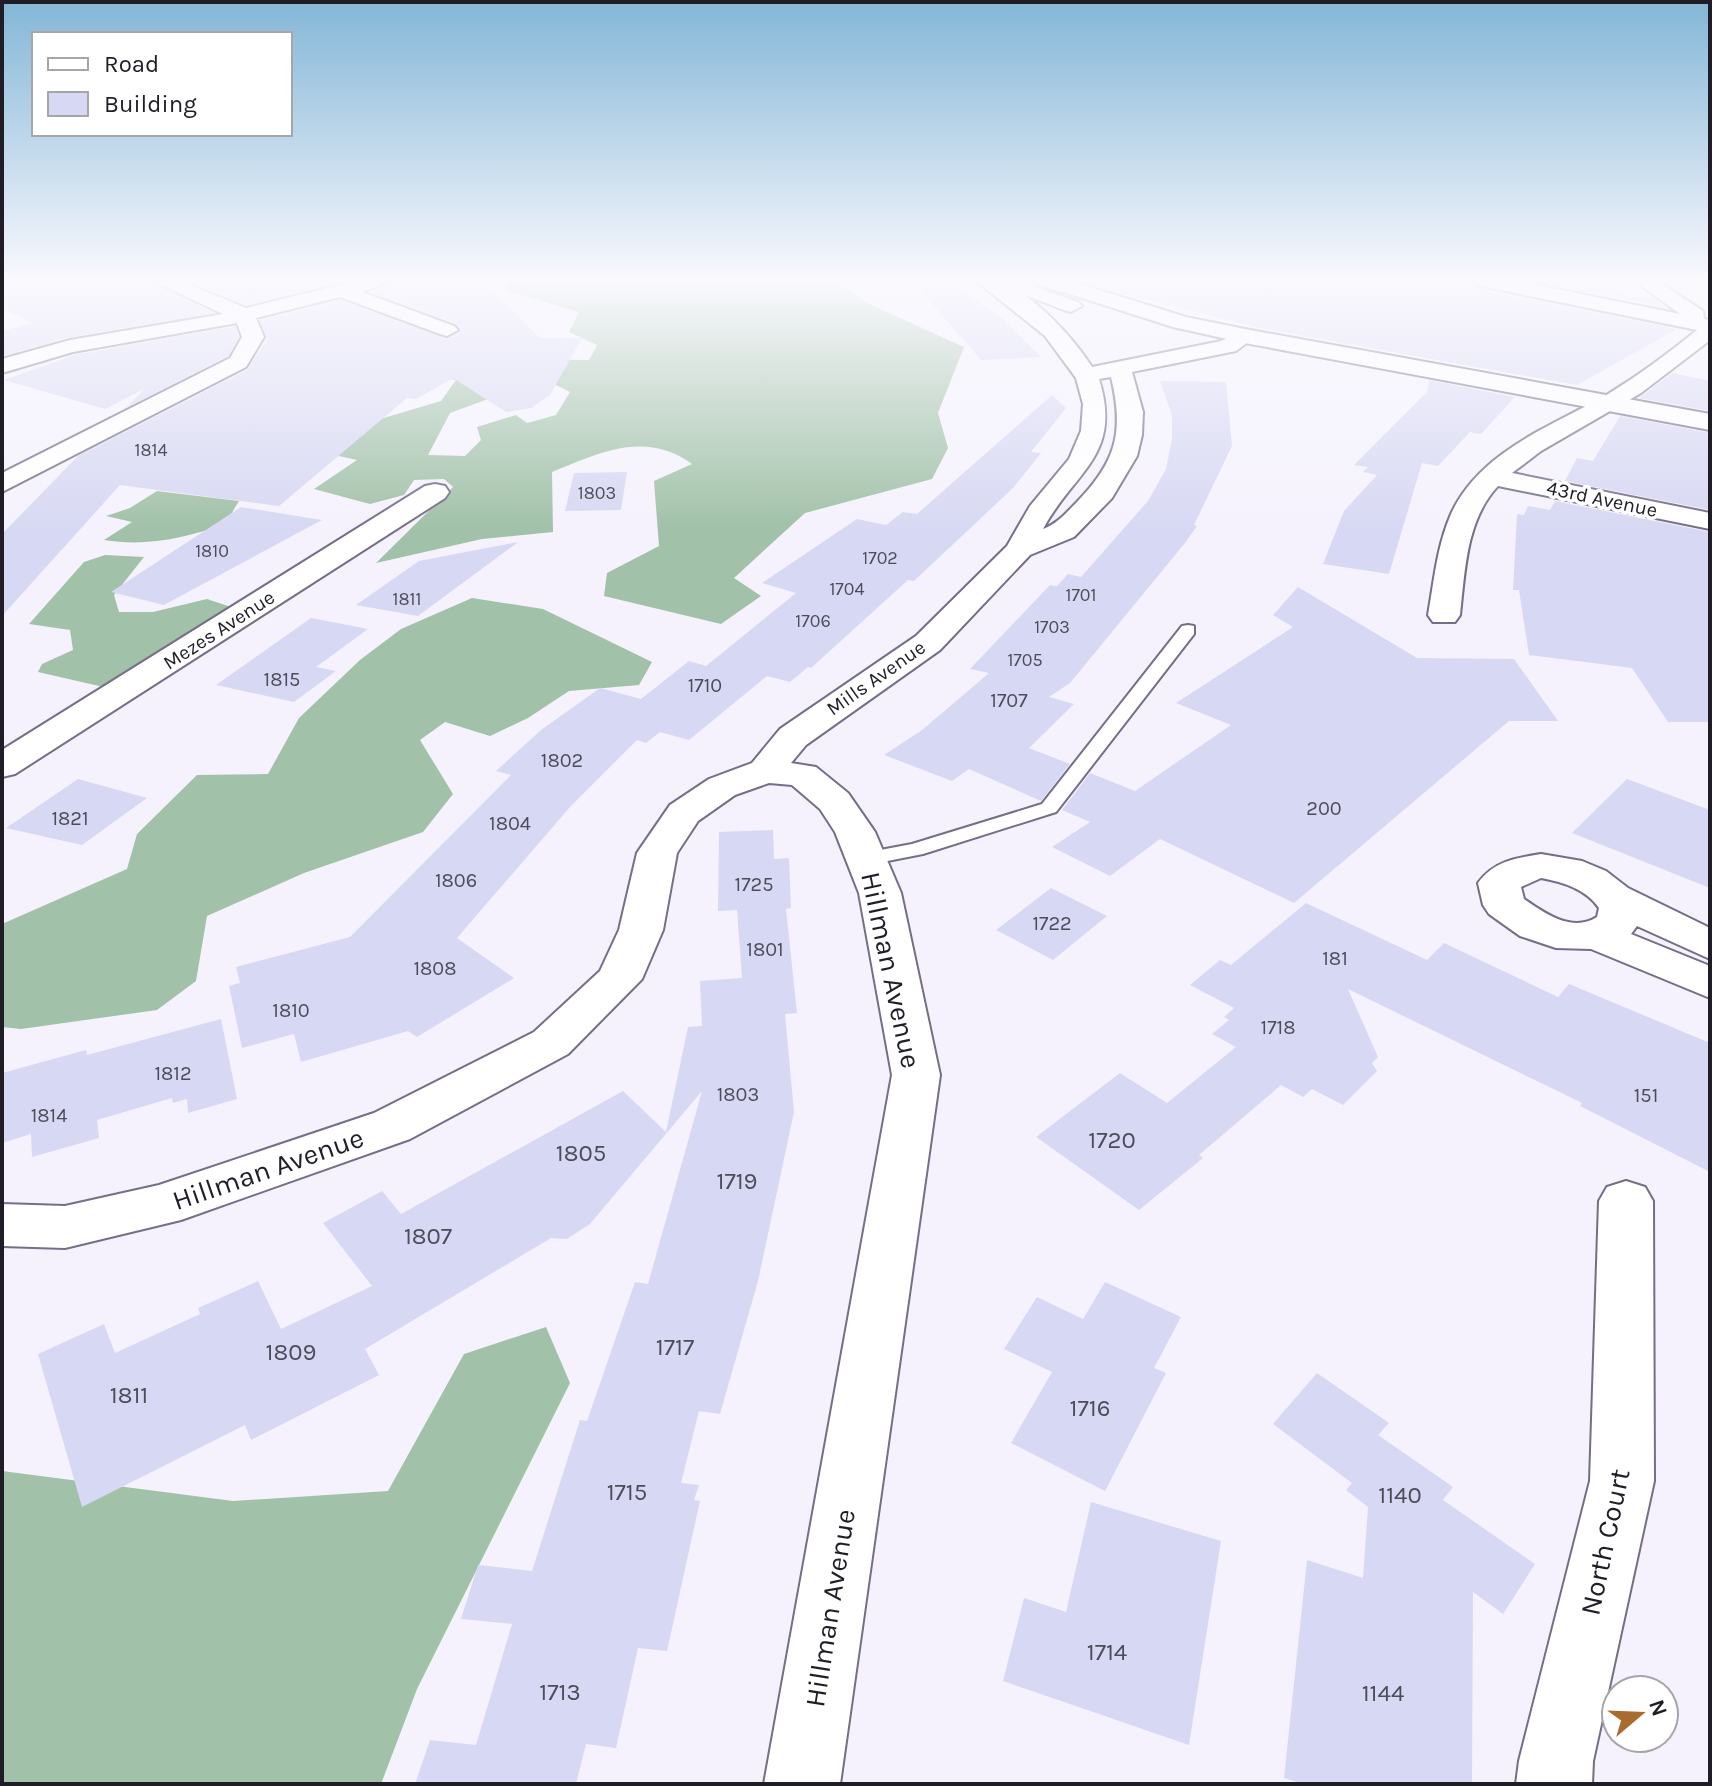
<svg xmlns="http://www.w3.org/2000/svg" width="1712" height="1786" font-family="Karla,sans-serif">
	<style>
		.forest { fill: #a1c1a8; fill-rule: evenodd }
		.building { fill: #d7d8f3 }
		.lines { fill: none; stroke-linecap: round; stroke-linejoin: round }
		.lane-casing { stroke: #756e86; stroke-width: 4 }
		.street-casing { stroke: #756e86; stroke-width: 4 }
		.secondary-casing { stroke: #756e86; stroke-width: 4 }
		.lane { fill: #fff; fill-rule: evenodd }
		.street { fill: #fff; fill-rule: evenodd }
		.secondary { fill: #fff; fill-rule: evenodd }
		.labels { text-anchor: middle; dominant-baseline: central; stroke-width: 7; stroke-linejoin: round; paint-order: stroke }
		.far-number-label { font-size: 18px; fill: #4e4c5a }
		.far-street-label { font-size: 20px; fill: #201d27; stroke: #fff }
		.number-label { font-size: 20px; fill: #4e4c5a }
		.near-number-label { font-size: 24px; fill: #4e4c5a }
		.near-street-label { font-size: 28px; fill: #201d27; stroke: #fff }
	</style>
	<rect width="100%" height="100%" fill="#f5f2fd"/>
	<path class="forest" d="M513 280H834L867 303 964 347 938 413 948 448 932 479 805 513 734 578 761 596 721 624 604 596 607 573 659 546 654 481 692 464C645 430 599 453 552 472L553 532 482 539 376 563 453 487 444 479 414 480 404 495 370 504 314 489 357 460 312 450 343 430 441 401 456 380 410 368C451 324 460 336 515 342L518 359 589 360 597 345 569 332 579 312 505 290ZM548 381 570 392 556 415 527 423 516 415 477 427 481 440 465 456 428 455 450 413 513 390Z
		M157 491 239 501 225 524C185 538 146 547 104 540L132 522 106 516 130 508Z
		M105 555 144 557 114 595 119 612H153L207 599 231 607 157 664 108 688 38 672 42 664 73 650 70 630 29 624 84 562Z
		M472 598 543 609 652 662 639 685 569 691 528 718 490 736 445 722 420 740 453 794 423 832 304 873 207 916 196 981 157 1010 21 1029 2 1027V924L127 869 137 834 197 775 268 774 299 718 360 660 401 629Z
		M546 1327 570 1383 417 1689 381 1784H2V1471L233 1501 388 1491 464 1354Z"/>
	<path class="building" d="M2 280H148L213 313 70 337 2 356V331L32 323 2 308Z
		M187 280H346L246 305Z
		M397 280H483L540 338H582L550 395 531 408 506 412 453 378 416 399 407 398 279 506 120 485 2 616V534L78 456 247 370 267 339 260 320 340 300 446 339 459 333 455 323 371 292Z
		M911 280H948L1004 320 1041 357 981 360Z
		M1121 280H1468L1479 289 1677 329 1577 385 1264 329 1120 293Z
		M1528 280 1604 281 1630 297H1651L1667 308Z
		M235 326 239 337 228 356 127 407 144 389 105 409 4 380 74 355Z
		M1672 373 1710 381V411L1639 398Z
		M1429 380 1515 397 1481 434 1470 432 1438 466 1422 463 1389 574 1323 564 1344 511 1377 475 1363 472 1368 467 1354 465 1427 392Z
		M1160 381 1226 382 1232 446 1194 525 1197 526 1185 543 1070 683 1049 697 1074 704 1029 748 1070 764 1041 801 969 769 952 781 884 755 922 730 989 673 970 669 1050 585 1057 586 1068 574 1081 577 1148 501 1166 469 1172 439V415Z
		M1052 395 1066 408 1031 452 1041 453 1013 488 914 581 908 580 811 668 808 667 790 682 767 676 689 740 660 732 646 743 637 740 570 807 457 938 514 978 417 1037 408 1031 301 1062 294 1034 242 1048 229 986 240 983 236 967 350 937 511 775 496 771 541 730 600 688 641 699 689 661 706 666 796 593 762 583 857 519 886 525 903 512 917 514Z
		M1620 416 1710 433V510L1565 481 1577 458 1593 461Z
		M627 472 621 510 565 511 574 473Z
		M1555 501 1710 532V722H1668L1632 668 1529 655 1519 590H1513L1517 514 1524 515 1528 506 1550 510Z
		M241 507 322 520 164 605 111 592Z
		M518 542 418 616 356 605 419 561Z
		M1298 587 1417 658 1514 659 1558 721H1509L1294 903 1160 839 1110 876 1052 847 1090 822 1062 810 1090 773 1135 791 1231 725 1176 703 1293 627 1273 615Z
		M311 618 368 629 316 667 336 671 294 702 216 685Z
		M78 779 147 798 82 845 6 828Z
		M1627 779 1710 810V888L1572 833Z
		M773 830 774 859 789 858 791 908 786 909 797 1013 785 1014 794 1112 758 1281 720 1414 699 1411 681 1483 699 1485 694 1500 700 1501 667 1651 638 1648 616 1748 586 1744 576 1784H415L430 1740 476 1745 512 1624 461 1619 478 1565 532 1571 580 1420 587 1421 635 1282 648 1284 702 1091 590 1224 567 1239 551 1238 365 1349 379 1375 251 1440 245 1425 82 1507 38 1354 104 1324 115 1353 200 1314 198 1308 258 1281 281 1329 372 1286 323 1223 382 1191 401 1214 623 1091 666 1132 688 1027 702 1026 700 981 742 978 737 910 718 911 719 832Z
		M1051 888 1107 916 1053 960 996 930Z
		M1306 903 1427 960 1444 943 1558 997 1569 984 1710 1043V1172L1580 1106 1582 1103 1348 989 1378 1057 1372 1063 1377 1071 1343 1105 1312 1089 1303 1097 1281 1085 1199 1155 1203 1158 1139 1210 1036 1137 1120 1073 1167 1103 1236 1047 1212 1034 1229 1020 1224 1017 1234 1008 1190 985 1220 960 1231 965Z
		M221 1019 237 1099 188 1113 187 1099 173 1103 172 1098 97 1120 99 1138 32 1157 31 1134 2 1143V1073L86 1050 87 1055Z
		M1105 1282 1181 1317 1154 1368 1166 1373 1105 1491 1011 1443 1052 1372 1004 1349 1037 1297 1083 1319Z
		M1317 1373 1389 1423 1378 1435 1453 1487 1443 1500 1535 1564 1503 1614 1473 1592 1472 1784H1303L1284 1778 1307 1560 1363 1578 1368 1507 1346 1490 1352 1483 1273 1424Z
		M1091 1502 1221 1541 1189 1745 1003 1681 1024 1598 1066 1612Z"/>
	<g class="lines">
		<defs>
			<path id="lane" d="M1188 625 1194 626V634L1056 812 923 854 867 865 859 864 856 859 859 854 912 844 1042 804 1182 626Z"/>
			<path id="street" d="M151 280H178L246 308 360 280H394L362 292 454 326 458 330 447 336 440 334 340 297 256 318 264 337 246 367 2 492V473L230 358 242 337 237 323 73 352 2 373V359L70 340 223 314Z
				M975 280C982 280 993 279 1000 281 1033 294 1073 337 1092 367L1221 341 1245 330 1256 336 1236 351 1132 372 1143 412 1142 435 1137 456 1112 498 1074 537 1030 555 940 650 806 745 791 763 816 767 848 793 875 832 901 893 940 1075 840 1784H764L892 1075 859 893 835 832 820 809 792 785 769 783 735 795 698 821 677 853 663 930 642 979 568 1054 410 1139 181 1220 65 1248 2 1246V1204L65 1206 159 1185 374 1113 534 1032 600 971 619 930 637 853 670 805 709 779 752 763 780 729 916 636 1007 546 1030 506 1069 459 1081 431 1083 404 1076 378 1045 336ZM1111 377C1124 431 1117 461 1077 502 1066 513 1057 524 1043 529 1074 471 1123 456 1099 379Z
				M1471 280H1511L1680 314 1633 280H1656L1703 311 1704 319 1710 320V340L1705 344 1641 393 1541 451 1512 473 1710 513V529L1498 486C1466 520 1465 571 1460 615L1455 622H1433L1428 615C1434 581 1437 546 1451 514 1480 451 1552 426 1608 394 1639 375 1669 353 1697 330L1480 286Z
				M435 484 445 486 449 492 445 498 15 774 2 777V750L425 486Z
				M1541 854 1582 861 1606 871 1628 888 1710 928V959L1637 926 1631 934 1710 966V998L1591 949 1556 948 1520 936 1489 914 1483 905 1478 883C1494 861 1516 858 1541 854ZM1541 878C1563 882 1586 889 1599 908L1597 917C1572 933 1544 913 1524 899L1521 887Z
				M1626 1181 1645 1187 1653 1201 1654 1481 1593 1761 1592 1784H1516L1519 1761 1590 1481 1599 1201 1607 1187Z"/>
			<path id="secondary" d="M985 280H1016L1078 302 1082 306 1071 312 1064 310Z
				M1035 280H1067L1186 317 1245 329 1710 414V430L1245 343 1173 327 1038 284Z"/>
		</defs>
		<use href="#lane" class="lane-casing"/>
		<use href="#street" class="street-casing"/>
		<use href="#secondary" class="secondary-casing"/>
		<use href="#lane" class="lane"/>
		<use href="#street" class="street"/>
		<use href="#secondary" class="secondary"/>
	</g>
	<linearGradient id="sky" x2="0" y2="1"><stop stop-color="#83b6d7"/><stop offset="0.53" stop-color="#faf9fe"/><stop offset="1" stop-color="#faf9fe" stop-opacity="0"/></linearGradient>
	<rect width="1712" height="530" fill="url(#sky)"/>
	<g class="labels">
		<g class="far-number-label">
			<text x="151" y="450">1814</text>
			<text x="597" y="493">1803</text>
			<text x="212" y="551">1810</text>
			<text x="880" y="558">1702</text>
			<text x="847" y="589">1704</text>
			<text x="1081" y="595">1701</text>
			<text x="407" y="599">1811</text>
			<text x="813" y="621">1706</text>
			<text x="1052" y="627">1703</text>
			<text x="1025" y="660">1705</text>
		</g>
		<g class="far-street-label">
			<text transform="translate(1602 499) rotate(12)">43rd Avenue</text>
			<text transform="translate(219 630) rotate(-33)">Mezes Avenue</text>
			<text transform="translate(876 678) rotate(-35)">Mills Avenue</text>
		</g>
		<g class="number-label">
			<text x="282" y="679">1815</text>
			<text x="705" y="685">1710</text>
			<text x="1009" y="700">1707</text>
			<text x="562" y="760">1802</text>
			<text x="1324" y="808">200</text>
			<text x="70" y="818">1821</text>
			<text x="510" y="823">1804</text>
			<text x="456" y="880">1806</text>
			<text x="754" y="884">1725</text>
			<text x="1052" y="923">1722</text>
			<text x="765" y="949">1801</text>
			<text x="1335" y="958">181</text>
			<text x="435" y="968">1808</text>
			<text x="291" y="1010">1810</text>
			<text x="1278" y="1027">1718</text>
			<text x="173" y="1073">1812</text>
			<text x="738" y="1094">1803</text>
			<text x="1646" y="1095">151</text>
			<text x="49" y="1115">1814</text>
		</g>
		<g class="near-number-label">
			<text x="1112" y="1140">1720</text>
			<text x="581" y="1153">1805</text>
			<text x="737" y="1181">1719</text>
			<text x="428" y="1236">1807</text>
			<text x="675" y="1347">1717</text>
			<text x="291" y="1352">1809</text>
			<text x="129" y="1395">1811</text>
			<text x="1090" y="1408">1716</text>
			<text x="627" y="1492">1715</text>
			<text x="1400" y="1495">1140</text>
			<text x="1107" y="1652">1714</text>
			<text x="560" y="1692">1713</text>
			<text x="1383" y="1693">1144</text>
		</g>
		<g class="near-street-label">
			<text transform="translate(891 970) rotate(78)">Hillman Avenue</text>
			<text transform="translate(268 1169) rotate(-19)">Hillman Avenue</text>
			<text transform="translate(1605 1542) rotate(-78)">North Court</text>
			<text transform="translate(830 1608) rotate(-81)">Hillman Avenue</text>
		</g>
	</g>
	<rect width="1712" height="1786" fill="none" stroke="#201d27" stroke-width="8"/>
	<rect x="32" y="32" width="260" height="104" fill="#ffffff" stroke="#a6a5a9" stroke-width="2"/>
	<rect x="48" y="58" width="40" height="12" fill="#ffffff" stroke="#a6a5a9" stroke-width="2"/>
	<text x="104" y="72" font-size="24" fill="#201d27">Road</text>
	<rect x="48" y="92" width="40" height="24" fill="#d7d8f3" stroke="#a6a5a9" stroke-width="2"/>
	<text x="104" y="112" font-size="24" fill="#201d27">Building</text>
	<g transform="translate(1640 1714) rotate(71)"><circle r="38" fill="#ffffff" stroke="#a6a5a9" stroke-width="2"/>
	<path d="M0-6L14 30L0 20L-14 30Z" fill="#a96c2f"/>
	<text y="-12" font-size="22" font-weight="bold" text-anchor="middle" fill="#201d27">N</text>
	</g>
</svg>
